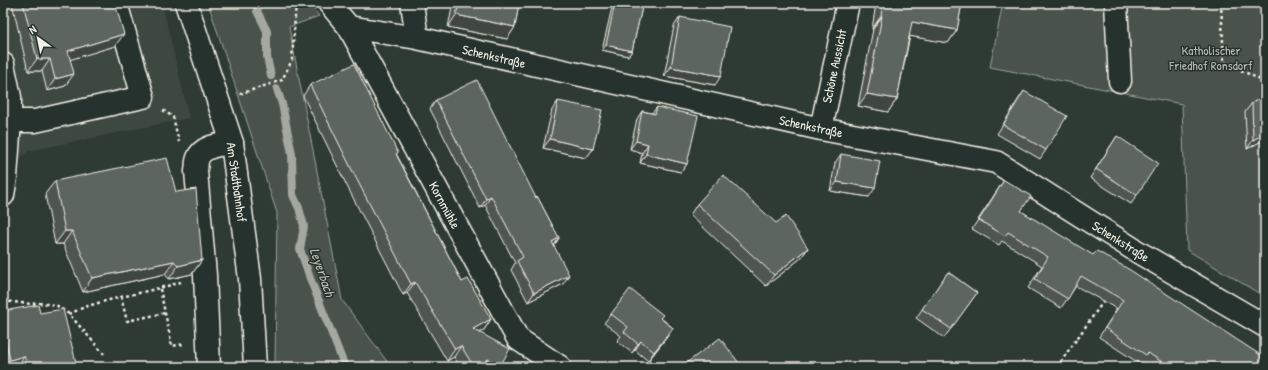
<svg xmlns="http://www.w3.org/2000/svg" width="1268" height="370" font-family="'Patrick Hand',sans-serif">
	<style>
		.built { fill: #3c4841 }
		.green { fill: #48524c; stroke: #9ea29a }
		.lines { fill: none; stroke-linecap: round; stroke-linejoin: round }
		.stream { stroke: #a4a8a0; stroke-width: 8 }
		.minor-casing { stroke: #f4f1e8; stroke-width: 25 }
		.major-casing { stroke: #f4f1e8; stroke-width: 25 }
		.path { stroke: #f4f1e8; stroke-width: 2.5; stroke-dasharray: 3 3; stroke-linecap: butt }
		.minor { stroke: #26332d; stroke-width: 22 }
		.major { stroke: #26332d; stroke-width: 22 }
		.wall { fill: #4f5751; stroke: #f4f1e8 }
		.shaded-wall { fill: #404742; stroke: #f4f1e8 }
		.building { fill: #5c655e; stroke: #f4f1e8 }
		.labels { text-anchor: middle; dominant-baseline: central; stroke-width: 3; stroke-linejoin: round; paint-order: stroke }
		.park-label { font-size: 13px; fill: #b8b9b1; stroke: #26332d }
		.street-label { font-size: 13px; fill: #f4f1e8; stroke: #26332d }
		.water-label { font-size: 14px; font-style: italic; fill: #b8bab2; stroke: #26332d }
	</style>
	<rect width="100%" height="100%" fill="#2e3b34"/>
	<filter id="ink" filterUnits="userSpaceOnUse"><feTurbulence type="fractalNoise" baseFrequency=".025" numOctaves="2"/><feDisplacementMap in="SourceGraphic" scale="8" xChannelSelector="R" yChannelSelector="G"/><feConvolveMatrix kernelMatrix="1 2 1 2 8 2 1 2 1" color-interpolation-filters="sRGB"/></filter>
	<g filter="url(#ink)">
		<path class="built" d="M3 3H162L189 118 28 151 3 175Z"/>
		<path class="green" d="M208 3H309L319 16 289 27 342 300 391 367H275L277 213Z
			M1003 3H1265V297L1187 250 1182 104 990 67Z"/>
		<g class="lines">
			<path class="stream" d="M258 4 257 11 267 31V57L271 76
				M277 89 282 104 292 154 293 195 299 208 304 226 300 249 311 281 345 367"/>
			<defs>
				<path id="minor" d="M329 3 349 27 513 330 518 339 560 367
					M412 3 417 38
					M1116 3 1120 81
					M349 27 417 38 821 129 996 162 1138 252 1265 326
					M3 64 10 97V121L6 177 3 195
					M10 121H35L143 97 116 3
					M821 129 848 3
					M209 367 205 275 196 171C197 167 196 162 198 158 203 145 221 145 232 143"/>
				<path id="major" d="M186 3 232 143 250 279 255 367"/>
			</defs>
			<use href="#minor" class="minor-casing"/>
			<use href="#major" class="major-casing"/>
			<path class="path" d="M1221 3 1224 62 1265 82
				M240 94 282 80 292 60 296 3
				M163 110 173 117 179 142
				M160 289 172 346 185 344
				M3 291 7 302
				M121 297 127 321 165 313
				M3 301 31 304 38 303 56 305 69 314 104 354
				M69 314C76 311 84 307 91 305 121 296 152 291 181 282
				M1057 367 1105 299"/>
			<use href="#minor" class="minor"/>
			<use href="#major" class="major"/>
		</g>
		<path class="wall" d="M12 3H115V46L70 59 65 86 47 91 42 71H28Z
			M453 3H519L515 27 507 39 448 27Z
			M613 3H643L632 51 628 56 602 50Z
			M876 3H962L957 30 948 43 910 36 897 99 888 112 858 106 873 29H872Z
			M680 17 715 85 664 76 674 26Z
			M310 85 397 155 462 282 491 319 484 330 479 332 500 366 499 367H460L454 357 447 361 407 293 403 295 347 186 303 96Z
			M1024 91 1046 150 1040 159 997 134 1018 100Z
			M436 100 536 197 537 196 559 238 554 246 563 284 528 302 511 270 515 263 485 205 480 208 430 109Z
			M558 101 593 149 586 158 543 148 552 110Z
			M1252 103 1265 139 1247 149 1245 112Z
			M657 107 687 164 681 172 640 163 642 153 630 149 637 119 642 111 652 113Z
			M1117 136 1137 195 1131 204 1090 178Z
			M841 154 869 197 830 191 835 163Z
			M1004 180 1021 211 1265 367H1150L1142 362 1140 364 1099 337 1117 309 1076 286 1061 308 1028 288 1042 266 1002 241 999 245 972 229Z
			M55 181 176 192 202 260 192 274 169 279 165 274 83 292 63 244H55L45 194Z
			M697 204 776 223 808 248 801 258 766 286 690 215Z
			M948 272 977 293 944 338 916 318Z
			M3 311 40 313 77 367H3Z
			M611 314 661 318 673 328 667 337 648 361 635 350 632 353 617 341 621 336 604 323Z"/>
		<path class="shaded-wall" d="M456 15 515 27 507 39 448 27Z
			M881 16H882L873 29H872Z
			M912 22 957 30 948 43 903 35Z
			M124 34 115 46 59 63 68 51Z
			M606 45 632 51 628 56 602 50Z
			M37 59H50L42 71H28Z
			M671 67 721 76 715 85 664 76Z
			M74 74 65 86 47 91 55 79Z
			M867 94 897 99 888 112 858 106Z
			M1265 133V139L1247 149 1253 140Z
			M550 139 593 149 586 158 543 148Z
			M636 141 648 144 642 153 630 149Z
			M646 154 687 164 681 172 640 163Z
			M837 182 875 188 869 197 830 191Z
			M491 196 485 205 480 208 486 199Z
			M65 231H72L63 244H55Z
			M559 238 553 247 552 242Z
			M808 248 801 258 766 286 774 275Z
			M202 260 192 274 169 279 178 266Z
			M174 261 165 274 83 292 92 278Z
			M569 275 563 284 528 302 534 293Z
			M415 282 407 293 403 295 411 284Z
			M491 319 484 330 465 341 473 329Z
			M673 328 667 337 648 361 654 352Z
			M641 341 635 350 632 353 638 344Z
			M461 346 454 357 447 361 455 349Z
			M24 356 17 367H5L10 360Z
			M488 359 483 367H476Z"/>
		<path class="building" d="M23 3H115L124 34 68 51 74 74 55 79 50 59H37Z
			M459 3H519L515 27 456 15Z
			M615 3H643L632 51 606 45Z
			M883 3H962L957 30 912 22 897 99 867 94 882 16H881Z
			M680 17 730 27 721 76 671 67Z
			M354 64 398 153 396 154 462 282 468 279 491 319 473 329 510 349 500 366 488 359 476 367H474L461 346 455 349 415 282 411 284 354 174 310 85Z
			M477 80 536 198 537 196 559 238 552 242 569 275 534 293 517 261 523 257 491 196 486 199 436 100Z
			M1024 91 1067 116 1046 150 1003 125Z
			M1265 95V133L1253 140 1252 103Z
			M558 101 602 110 593 149 550 139Z
			M657 107 698 116 687 164 646 154 648 144 636 141 642 111 655 114Z
			M1117 136 1158 163 1137 195 1096 169Z
			M841 154 880 161 875 188 837 182Z
			M167 158 176 192 196 189 202 260 178 266 174 261 92 278 72 231H65L55 181Z
			M723 175 776 223 786 216 808 248 774 275 697 204Z
			M1004 180 1031 196 1021 211 1093 255 1097 251 1130 270 1265 358V367H1170L1148 353 1146 355 1105 328 1123 300 1081 276 1068 299 1035 279 1048 257 1008 232 1005 236 979 220Z
			M948 272 977 293 951 329 922 309Z
			M630 289 663 315 660 318 673 328 654 352 641 341 638 344 624 332 628 327 611 314Z
			M38 305 40 313 63 309 77 367H28L24 356 10 360 3 326V311Z
			M720 338 742 367H681Z
			M958 364 962 367H955Z"/>
	</g>
	<g class="labels">
		<g class="park-label">
			<text x="1211" y="50">Katholischer<tspan x="1211" dy="15">Friedhof Ronsdorf</tspan></text>
		</g>
		<g class="street-label">
			<text transform="translate(494 56) rotate(13)">Schenkstraße</text>
			<text transform="translate(834 66) rotate(-78)">Schöne Aussicht</text>
			<text transform="translate(811 126) rotate(12)">Schenkstraße</text>
			<text transform="translate(237 182) rotate(82)">Am Stadtbahnhof</text>
			<text transform="translate(445 205) rotate(62)">Kornmühle</text>
			<text transform="translate(1121 241) rotate(32)">Schenkstraße</text>
		</g>
		<g class="water-label">
			<text transform="translate(323 272) rotate(71)">Leyerbach</text>
		</g>
	</g>
	<rect width="1268" height="370" fill="none" stroke="#26332d" stroke-width="16"/>
	<rect x="8" y="8" width="1252" height="354" fill="none" stroke="#f4f1e8" stroke-width="1.5" filter="url(#ink)"/>
	<g transform="translate(38 38) rotate(327)" stroke="#26332d" stroke-width="3" paint-order="stroke">
	<path d="M0-3L7 15L0 10L-7 15Z" fill="#f4f1e8"/>
	<text y="-6" font-size="11" font-weight="bold" text-anchor="middle" fill="#f4f1e8">N</text>
	</g>
</svg>
